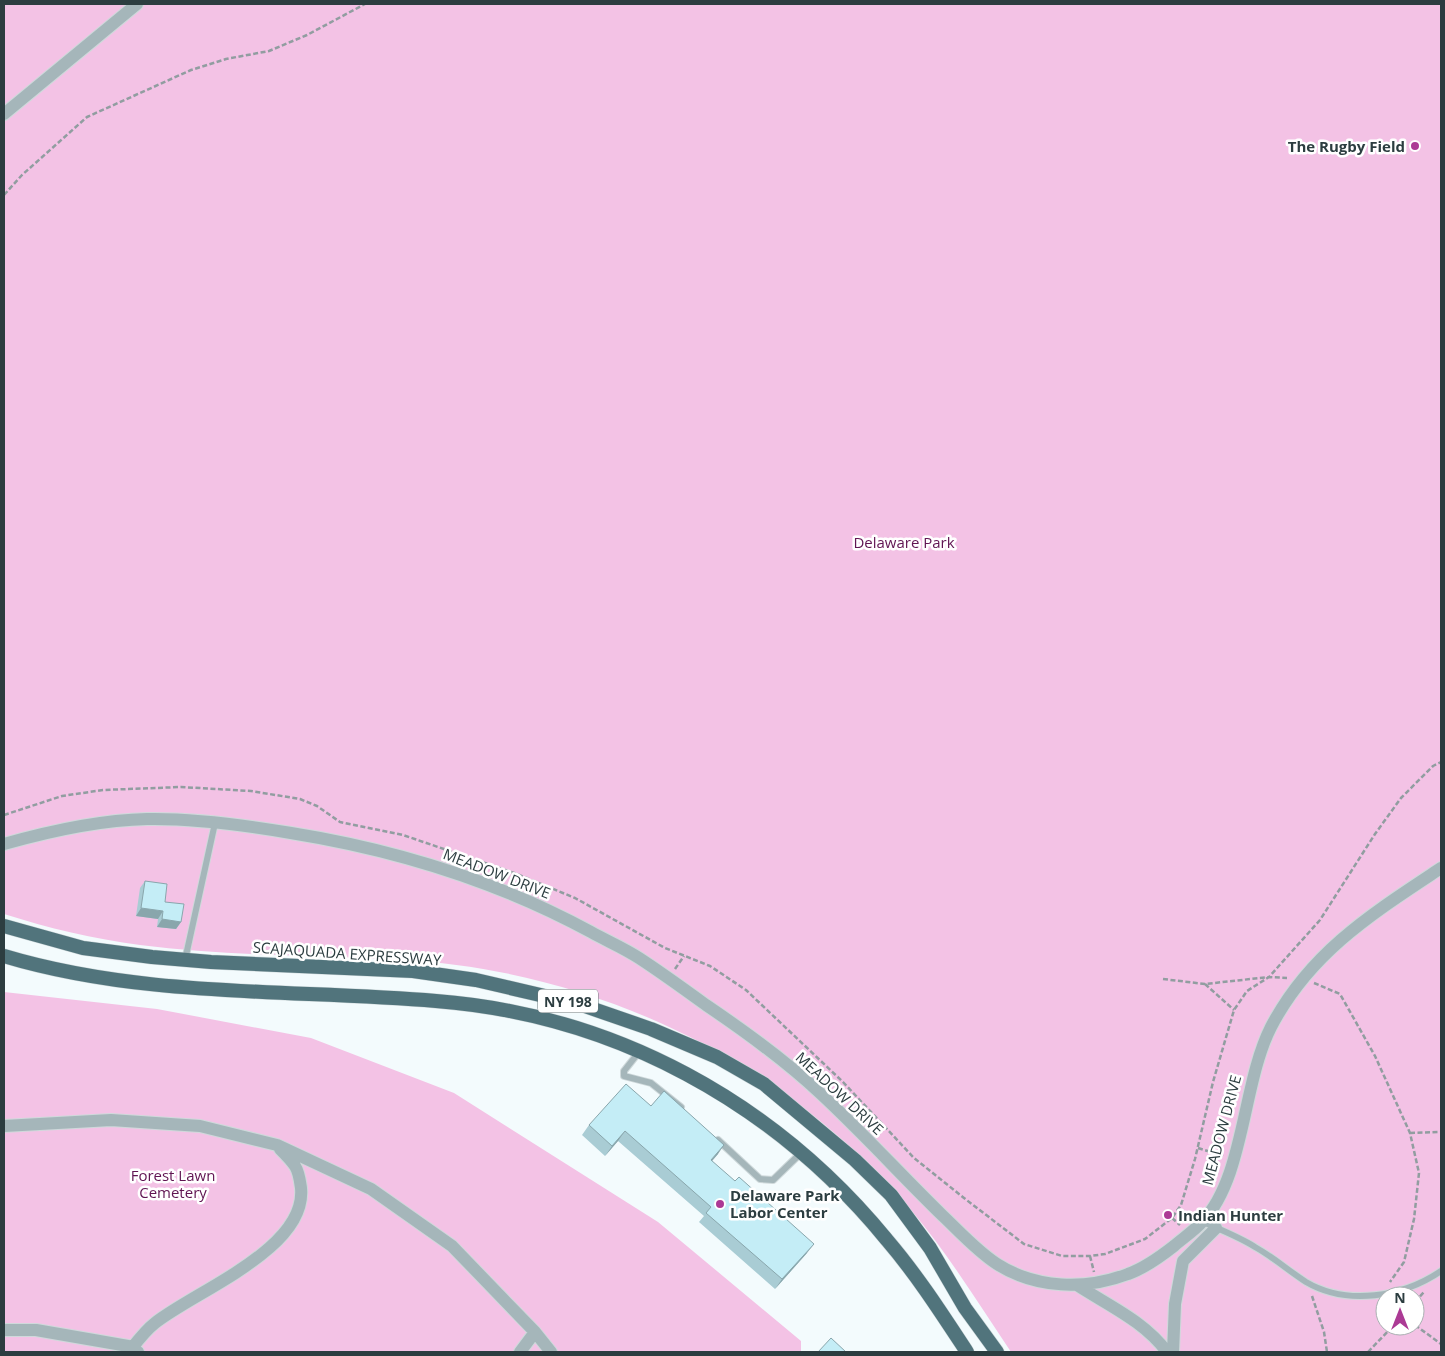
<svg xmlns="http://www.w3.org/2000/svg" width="1445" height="1356" font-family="'Open Sans',sans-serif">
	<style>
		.green { fill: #f3c2e5; fill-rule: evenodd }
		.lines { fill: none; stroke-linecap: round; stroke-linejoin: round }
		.service-casing { stroke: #cfd9db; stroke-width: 8 }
		.minor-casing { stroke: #cfd9db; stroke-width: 14 }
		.trunk-casing { stroke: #cfd9db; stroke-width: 15 }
		.path { stroke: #919da0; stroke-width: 2.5; stroke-dasharray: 5 2.5; stroke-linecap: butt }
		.service { stroke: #a5b6ba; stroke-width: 6 }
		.minor { stroke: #a5b6ba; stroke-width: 12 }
		.trunk { stroke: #51747c; stroke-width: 14 }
		.wall { fill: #a9ccd4 }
		.shaded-wall { fill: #89a6ac }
		.building { fill: #c4edf6; stroke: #89a6ac }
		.poi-dot { fill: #ac3a95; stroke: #fff; stroke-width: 2 }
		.labels { text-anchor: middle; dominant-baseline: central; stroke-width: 5; stroke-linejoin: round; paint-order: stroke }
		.shield { fill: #fff; stroke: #6b7779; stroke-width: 1 }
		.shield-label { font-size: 14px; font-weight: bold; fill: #2c3d40 }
		.poi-label { font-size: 15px; font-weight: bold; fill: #2c3d40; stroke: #fff; text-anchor: start }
		.park-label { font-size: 15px; fill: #601452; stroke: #fff }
		.street-label { font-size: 15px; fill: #2c3d40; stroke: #fff }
	</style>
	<rect width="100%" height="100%" fill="#f3fbfd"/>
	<path class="green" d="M4 4H1441V1352H1011C979 1304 948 1254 911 1210 785 1061 595 970 402 960 316 955 225 956 140 945 94 939 48 928 4 914ZM1385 1296H1415V1326H1385Z
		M4 992 157 1009 311 1038 454 1093 658 1222 801 1341V1352H4Z"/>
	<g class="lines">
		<defs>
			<path id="service" d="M185 960 215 823
				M639 1052 624 1071V1076L651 1083 681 1107
				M718 1140 760 1179 773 1180 802 1152
				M1203 1222C1221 1230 1239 1237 1255 1247 1273 1257 1289 1271 1306 1282 1347 1306 1403 1297 1441 1271"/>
			<path id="minor" d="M4 114 137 4
				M4 844C50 831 99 820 147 819 195 818 244 825 291 833 397 850 497 881 591 932 607 941 624 948 639 958 662 973 684 989 706 1005 746 1032 786 1061 821 1094 863 1133 902 1176 943 1216 960 1232 977 1251 997 1264 1036 1289 1086 1290 1128 1274 1145 1268 1160 1257 1174 1246 1183 1238 1194 1231 1202 1222 1245 1177 1242 1084 1271 1027 1310 952 1373 913 1441 868
				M4 1126 111 1120 200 1126 277 1145 371 1189 452 1246 535 1332 551 1352
				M1077 1285C1109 1306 1144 1321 1167 1352
				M4 1330H36L128 1346 138 1352
				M132 1348C139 1339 146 1330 155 1323 195 1291 307 1249 301 1188 300 1181 299 1172 295 1166 291 1160 285 1154 280 1149
				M520 1352 535 1332
				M1173 1352 1175 1304 1183 1261 1216 1228"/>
			<path id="trunk" d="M4 926 83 948 152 957 211 962 413 971 476 980 579 1004 651 1029 717 1057 764 1084 855 1160 891 1195 930 1248 965 1308 997 1352
				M4 956C144 998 292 989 436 1001 615 1015 774 1102 887 1240 917 1275 942 1314 967 1352"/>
		</defs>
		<use href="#service" class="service-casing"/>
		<use href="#minor" class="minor-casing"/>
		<use href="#trunk" class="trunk-casing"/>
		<path class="path" d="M4 195 22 175 87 117 191 70 226 59 269 51 307 35 365 4
			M4 815 62 796 103 790 181 787 251 791 300 799 317 806 340 822 403 835 517 874 575 898 665 948 710 966 746 990 843 1082 914 1158 964 1198 1024 1244 1062 1256H1090L1105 1254 1145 1239 1172 1218 1181 1205 1195 1159 1213 1082 1234 1010 1247 991 1269 977 1320 920 1375 834 1401 798 1433 766 1441 762
			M675 969 684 956
			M1163 979 1205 984 1269 977 1287 978
			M1314 983 1340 994 1375 1056 1410 1133 1419 1173 1414 1219 1404 1262 1390 1282
			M1205 984 1234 1010
			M1410 1133 1441 1132
			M1198 1148 1223 1156
			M1172 1218 1180 1225
			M1090 1256 1094 1272
			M1312 1296 1324 1332 1327 1352
			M1415 1302 1424 1292
			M1415 1325 1441 1344
			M1368 1352 1393 1326"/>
		<use href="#service" class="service"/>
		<use href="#minor" class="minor"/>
		<use href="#trunk" class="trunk"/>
	</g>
	<path class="wall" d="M145 881 165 902 181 922 176 929 157 927 158 919 136 916 140 888Z
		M651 1106 718 1154 712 1161 807 1253 775 1289 699 1222 704 1216 618 1141 605 1156 582 1135 589 1125Z"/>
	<path class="shaded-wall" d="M141 908 163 911 158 919 136 916Z
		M162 919 181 922 176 929 157 927Z
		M625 1131 618 1141 605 1156 612 1146Z
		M724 1145 718 1154 704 1170 711 1160Z
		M814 1244 807 1253 775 1289 782 1279Z"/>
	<path class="building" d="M145 881 167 884 165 902 184 904 181 922 162 919 163 911 141 908Z
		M626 1084 651 1106 664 1091 724 1145 711 1160 735 1181 739 1177 814 1244 782 1279 706 1213 711 1207 625 1131 612 1146 589 1125Z
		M831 1338 846 1352H818Z"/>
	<g class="poi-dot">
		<circle cx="1415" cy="146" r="5"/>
		<circle cx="720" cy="1204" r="5"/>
		<circle cx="1168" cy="1215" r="5"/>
	</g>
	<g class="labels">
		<rect class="shield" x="538" y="989.5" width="60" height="23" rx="4"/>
		<g class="shield-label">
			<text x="568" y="1001">NY 198</text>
		</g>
		<g class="poi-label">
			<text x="1405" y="146" text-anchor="end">The Rugby Field</text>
			<text x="730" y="1195">Delaware Park<tspan x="730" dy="17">Labor Center</tspan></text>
			<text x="1178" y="1215">Indian Hunter</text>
		</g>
		<g class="park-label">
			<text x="904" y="542">Delaware Park</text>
			<text x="173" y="1175">Forest Lawn<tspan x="173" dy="17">Cemetery</tspan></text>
		</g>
		<g class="street-label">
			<text transform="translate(497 873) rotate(21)">MEADOW DRIVE</text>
			<text transform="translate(347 953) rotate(4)">SCAJAQUADA EXPRESSWAY</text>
			<text transform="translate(840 1093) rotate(43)">MEADOW DRIVE</text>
			<text transform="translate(1221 1130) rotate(-75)">MEADOW DRIVE</text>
		</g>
	</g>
	<rect width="1445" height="1356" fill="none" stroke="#2c3d40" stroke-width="10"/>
	<g transform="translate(1400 1311)"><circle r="24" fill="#ffffff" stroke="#abb1b3"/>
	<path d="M0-4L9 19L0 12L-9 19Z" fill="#ac3a95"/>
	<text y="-8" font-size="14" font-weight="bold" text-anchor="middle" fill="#2c3d40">N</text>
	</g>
</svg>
